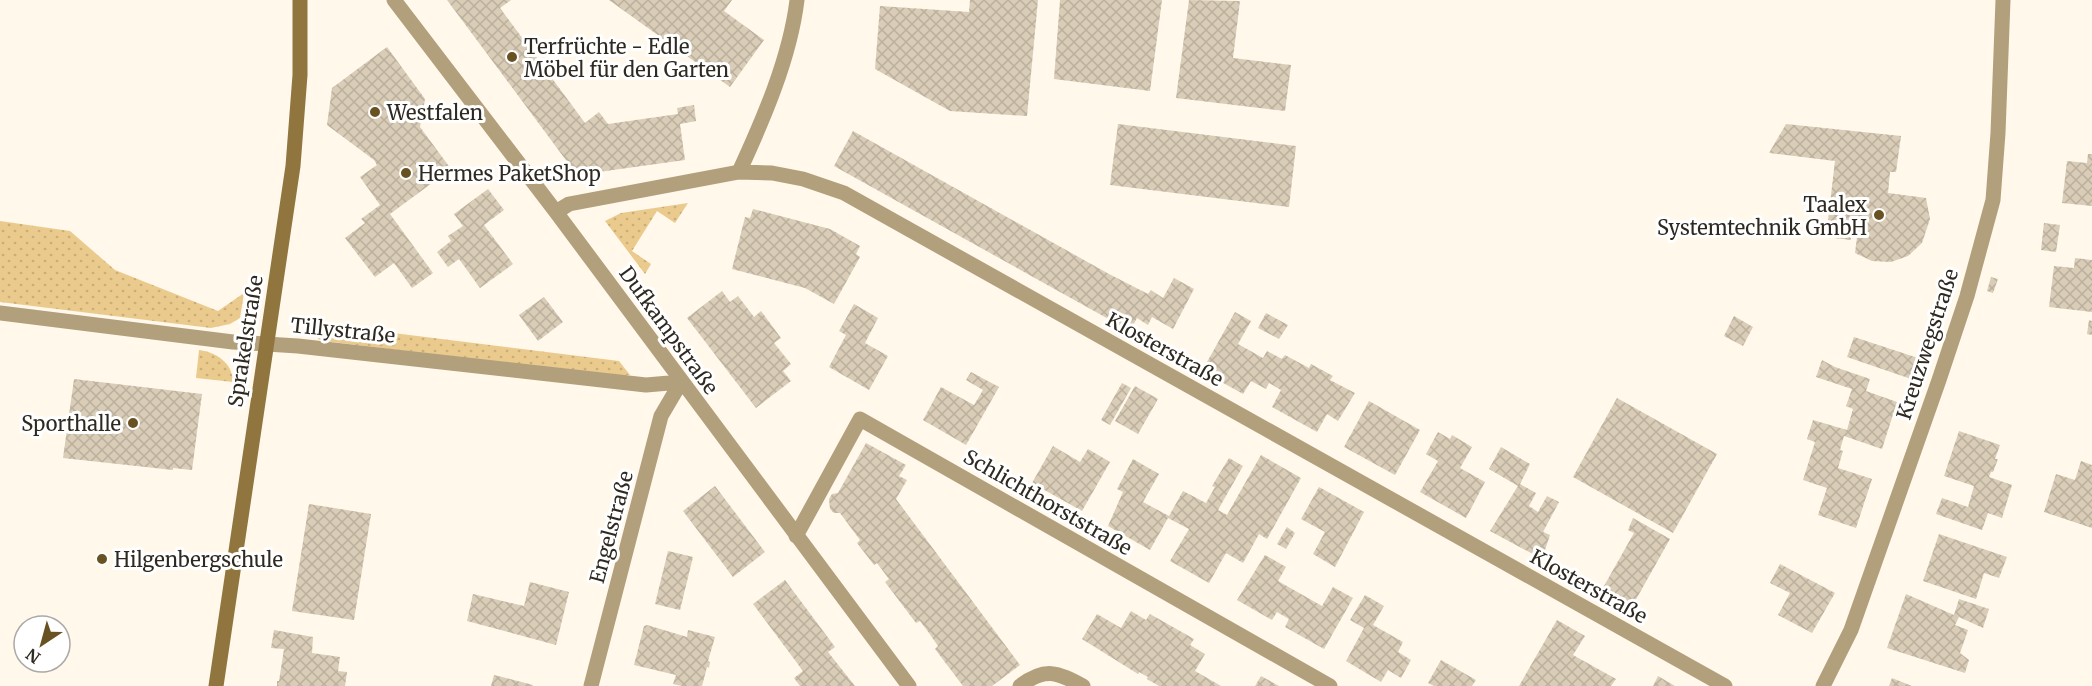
<svg xmlns="http://www.w3.org/2000/svg" width="2092" height="686" font-family="Merriweather,serif">
	<style>
		.grass { fill: url(#grass-dots) }
		.building { fill: url(#building-cross-hatch) }
		.lines { fill: none; stroke-linecap: round; stroke-linejoin: round }
		.service { stroke: #b2a07d; stroke-width: 15 }
		.minor { stroke: #b2a07d; stroke-width: 15 }
		.secondary { stroke: #90753f; stroke-width: 15 }
		.poi-dot { fill: #695221; stroke: #fff; stroke-width: 2 }
		.labels { text-anchor: middle; dominant-baseline: central; stroke-width: 6; stroke-linejoin: round; paint-order: stroke }
		.poi-label { font-size: 20px; fill: #2e2921; stroke: #fff; text-anchor: start }
		.street-label { font-size: 20px; fill: #2e2921; stroke: #fff }
	</style>
	<defs>
		<pattern id="grass-dots" width="8" height="8" patternUnits="userSpaceOnUse" patternTransform="scale(1.5)"><rect width="8" height="8" fill="#ebcb8d"/><path d="M2 2h.1M6 6h.1" fill="none" stroke="#caae79" stroke-width="1.8" stroke-linecap="round"/></pattern>
		<pattern id="building-cross-hatch" width="8" height="8" patternUnits="userSpaceOnUse" patternTransform="scale(1.5)"><rect width="8" height="8" fill="#d9cdb8"/><path d="M0 0l8 8M0 8l8-8" fill="none" stroke="#bbb09e"/></pattern>
	</defs>
	<rect width="100%" height="100%" fill="#fff8eb"/>
	<path class="grass" d="M688 203 675 223 657 211 632 251 651 264 645 274 605 221 621 213Z
		M0 221 70 231 115 270 218 311 244 293 240 318 230 324 211 328 0 302Z
		M321 324 619 361 630 375 617 377 324 341 318 339Z
		M199 350C216 352 233 363 233 382L196 378Z"/>
	<path class="building" d="M447 0H511L500 8 585 123 599 112 608 124 678 114 677 108 694 105 696 121 680 124 685 160 577 175Z
		M609 0H732L724 11 764 40 730 87Z
		M970 0H1038L1027 116 950 111 875 69 880 6 969 12Z
		M1060 0H1162L1150 91 1054 79Z
		M1189 0 1240 1 1233 58 1291 65 1285 111 1176 98Z
		M387 47 425 99 420 127 451 169 390 214 433 273 412 288 394 263 375 277 345 238 365 223 361 219 380 205 360 177 377 165 374 160 327 125 332 88Z
		M1118 124 1296 146 1289 207 1110 185Z
		M1786 124 1901 136 1896 172H1890L1888 193 1926 198 1930 219 1922 243 1908 256 1891 262 1872 261 1855 253 1857 237H1851V240L1826 237 1835 161 1769 153Z
		M853 131 1109 274 1148 294 1151 290 1163 298 1174 278 1194 289 1173 329 1152 317 1148 325 1137 318 1130 331 834 166Z
		M2088 154H2092V206L2062 203 2067 161 2087 163Z
		M488 189 504 210 484 225 513 264 480 288 459 259 448 267 437 252 451 241 448 236 463 226 454 214Z
		M753 209 830 229 860 246 856 254 860 257 834 304 805 288 732 269 745 217 750 218Z
		M2044 223 2060 225 2056 252 2041 250Z
		M2075 258 2092 260V312L2049 307 2054 266 2074 268Z
		M1991 277 1998 279 1993 293 1987 291Z
		M722 291 730 302 738 296 754 317 761 311 781 338 774 343 791 364 783 371 791 381 756 408 687 318Z
		M544 297 563 322 538 341 519 315Z
		M854 304 878 318 865 343 888 356 869 390 829 367 846 335 839 331Z
		M1235 312 1251 321 1238 344 1263 358 1267 351 1282 359 1285 355 1309 368 1311 364 1333 376 1330 380 1355 393 1338 421 1327 414 1317 432 1272 407 1281 390 1269 383 1266 389 1251 381 1243 394 1202 371Z
		M1266 313 1288 325 1279 339 1258 328Z
		M1734 316 1753 327 1743 346 1724 336Z
		M2089 320 2092 321V335L2087 334Z
		M1854 337 1921 359 1914 380 1847 357Z
		M1822 360 1835 367 1870 379 1866 391 1897 402 1882 449 1844 436 1840 450 1843 451 1838 468 1872 479 1856 528 1818 515 1827 488 1803 480 1815 442 1807 439 1813 420 1847 430 1853 409 1846 406 1852 389 1816 377Z
		M971 372 999 387 966 445 923 420 941 387 974 405 983 390 966 380Z
		M74 379 202 394 192 470 173 468V470L63 458Z
		M1122 383 1131 388 1110 425 1101 420Z
		M1135 386 1158 399 1138 434 1115 421Z
		M1617 398 1717 454 1673 533 1573 477Z
		M1369 401 1420 430 1395 475 1344 447Z
		M1959 431 2000 445 1995 459H1998L1993 472H1991L1989 477 2012 485 2002 518 1988 513 1982 530 1936 514 1942 498 1968 507 1974 486 1944 476Z
		M1438 432 1450 439 1452 435 1472 447 1460 468 1485 482 1466 518 1420 492 1438 461 1426 454Z
		M866 443 906 465 899 476 907 480 896 499 1020 665 992 686H963L935 649 938 646 929 633 920 621 916 623 885 582 889 579 877 563 874 565 857 543 860 540 840 513H834L830 509 829 499 832 494 838 493Z
		M1053 446 1080 462 1088 449 1110 462 1082 511 1032 483Z
		M1501 447 1530 464 1520 484 1536 493 1529 506 1538 512 1547 496 1559 502 1543 532 1550 535 1542 559 1490 531 1518 486 1489 469Z
		M1261 455 1301 478 1267 539 1259 534 1243 563 1226 553 1209 583 1170 561 1189 529 1168 518 1150 550 1108 526 1123 492 1117 489 1133 459 1159 474 1143 502 1169 516 1183 491 1206 503 1215 487 1212 486 1229 458 1243 466 1218 510 1227 515Z
		M2081 461 2092 465V528L2044 512 2056 474 2075 480Z
		M715 486 765 552 733 577 683 511Z
		M1319 487 1364 512 1335 567 1313 554 1325 532 1301 519Z
		M309 504 371 514 354 620 292 611Z
		M1633 518 1670 539 1630 610 1600 593 1634 533 1628 530Z
		M1287 527 1295 533 1286 549 1277 544Z
		M1939 534 2007 557 1999 578 1984 573 1976 599 1923 581Z
		M668 551 693 557 680 610 655 604Z
		M1265 555 1286 567 1278 581 1322 606 1333 587 1353 598 1324 649 1285 627 1289 619 1277 612 1272 620 1237 600Z
		M1780 564 1835 593 1812 633 1778 615 1790 593 1770 583Z
		M785 580 835 647 828 652 855 686H800L794 678 803 671 753 604Z
		M530 582 569 592 556 645 467 621 473 594 524 606Z
		M1906 594 1954 615 1959 599 1989 609 1983 628 1959 617 1955 625 1968 630 1960 653 1969 660 1965 673 1887 648Z
		M1365 595 1384 606 1373 625 1403 642 1398 652 1411 660 1401 678 1388 670 1381 682 1346 661 1364 628 1350 620Z
		M1131 611 1146 620 1150 614 1194 639 1190 645 1205 654 1195 671 1221 686H1159L1147 679 1148 677 1139 672 1138 674 1082 639 1097 614 1121 628Z
		M1557 620 1585 636 1573 655 1616 679 1611 686H1519Z
		M647 625 687 637 688 630 715 637 708 661 710 662 709 668 707 667 702 686H682L673 684 676 675 634 665 644 626Z
		M274 630 313 637 312 653 340 657 338 671 347 672 345 686H277V681H279L284 649 271 648Z
		M1441 660 1476 680 1472 686H1434L1428 683Z
		M494 675 533 685V686H491Z
		M1261 676 1279 686H1255Z
		M1658 676 1675 686H1653Z
		M1892 678 1912 686H1889Z"/>
	<g class="lines">
		<path class="service" d="M1020 686C1045 667 1057 672 1083 686"/>
		<path class="minor" d="M394 0 556 212 909 686
			M739 172C763 120 790 58 797 0
			M556 212 569 204 739 172 772 173 803 179 844 193 1725 686
			M0 313 233 342 298 346 646 385 681 382
			M796 536 860 419 1330 686
			M591 686 661 416 681 382
			M1823 686 1851 630 1939 380 1967 296 1993 200 1998 133 2003 0"/>
		<path class="secondary" d="M216 686 293 166 300 75V0"/>
	</g>
	<g class="poi-dot">
		<circle cx="512" cy="57" r="6"/>
		<circle cx="375" cy="112" r="6"/>
		<circle cx="406" cy="173" r="6"/>
		<circle cx="1879" cy="215" r="6"/>
		<circle cx="133" cy="423" r="6"/>
		<circle cx="102" cy="559" r="6"/>
	</g>
	<g class="labels">
		<g class="poi-label">
			<text x="524" y="46">Terfrüchte - Edle<tspan x="524" dy="23">Möbel für den Garten</tspan></text>
			<text x="387" y="112">Westfalen</text>
			<text x="418" y="173">Hermes PaketShop</text>
			<text x="1867" y="204" text-anchor="end">Taalex<tspan x="1867" dy="23">Systemtechnik GmbH</tspan></text>
			<text x="121" y="423" text-anchor="end">Sporthalle</text>
			<text x="114" y="559">Hilgenbergschule</text>
		</g>
		<g class="street-label">
			<text transform="translate(343 330) rotate(6)">Tillystraße</text>
			<text transform="translate(669 330) rotate(54)">Dufkampstraße</text>
			<text transform="translate(245 341) rotate(-81)">Sprakelstraße</text>
			<text transform="translate(1927 344) rotate(-72)">Kreuzwegstraße</text>
			<text transform="translate(1165 349) rotate(29)">Klosterstraße</text>
			<text transform="translate(1048 502) rotate(30)">Schlichthorststraße</text>
			<text transform="translate(611 527) rotate(-75)">Engelstraße</text>
			<text transform="translate(1589 586) rotate(29)">Klosterstraße</text>
		</g>
	</g>
	<g transform="translate(42 644) rotate(216)"><circle r="28" fill="#ffffff" stroke="#aba9a6" stroke-width="1.5"/>
	<path d="M0-4.5L10 22L0 15L-10 22Z" fill="#695221"/>
	<text y="-9" font-size="16" font-weight="bold" text-anchor="middle" fill="#2e2921">N</text>
	</g>
</svg>
